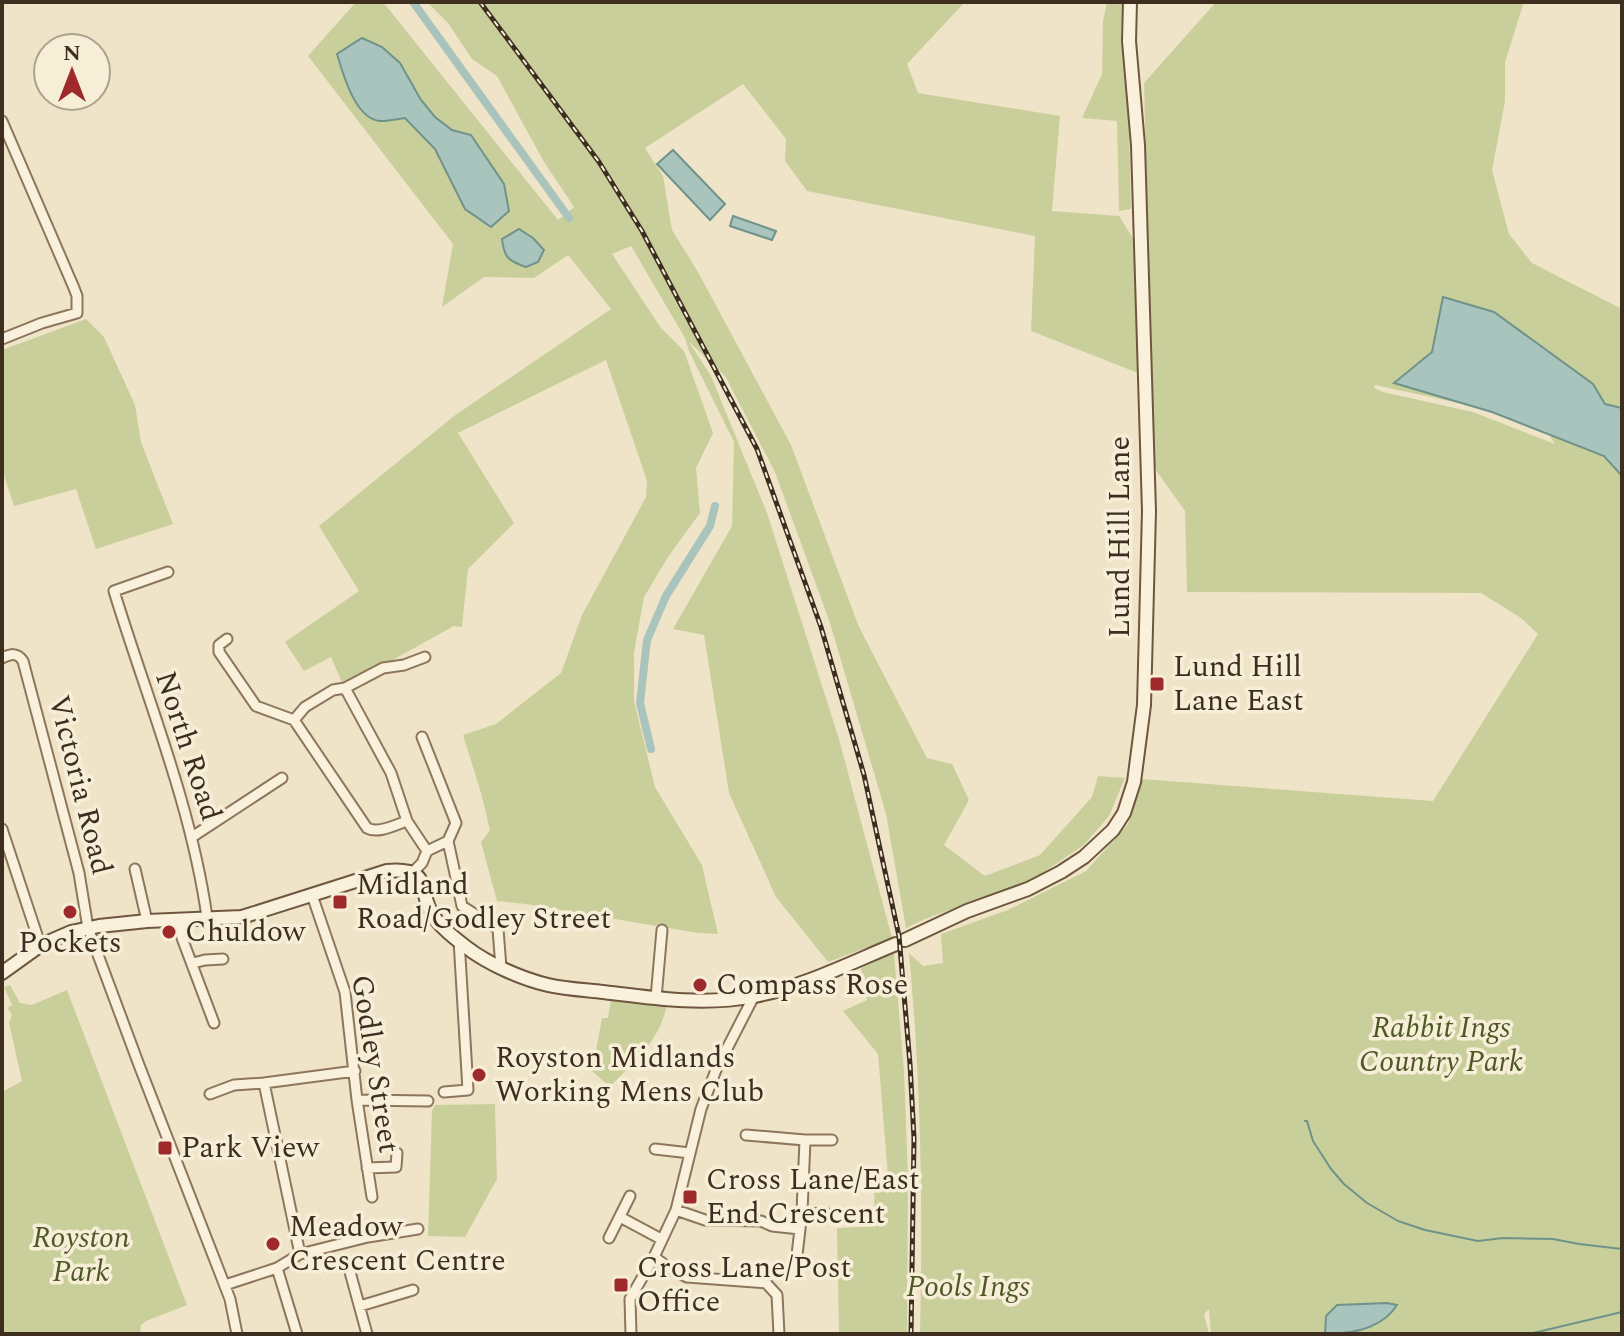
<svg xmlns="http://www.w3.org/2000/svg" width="1624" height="1336" font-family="Spectral,serif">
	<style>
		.green { fill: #c9cf9b; fill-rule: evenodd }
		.water { fill: #a9c4bc; stroke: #6f938a; stroke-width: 2 }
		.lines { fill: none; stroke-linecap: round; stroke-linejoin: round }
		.stream { stroke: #6f938a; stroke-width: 2 }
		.canal { stroke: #a9c4bc; stroke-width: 8 }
		.minor-casing { stroke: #8d765c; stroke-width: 13 }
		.secondary-casing { stroke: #6f573f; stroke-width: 16 }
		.minor { stroke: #faf1dc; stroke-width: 9 }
		.secondary { stroke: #faf1dc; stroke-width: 12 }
		.rail-casing { stroke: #3d2e20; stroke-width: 5 }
		.rail { stroke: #f7eed8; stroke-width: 2; stroke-dasharray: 6; stroke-linecap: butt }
		.poi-dot { fill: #9e2a2b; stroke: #f7eed8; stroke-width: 3 }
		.labels { text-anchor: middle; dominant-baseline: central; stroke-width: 7; stroke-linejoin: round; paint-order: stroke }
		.street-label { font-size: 30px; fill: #3d2e20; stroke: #f7eed8 }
		.poi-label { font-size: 30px; fill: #3d2e20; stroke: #f7eed8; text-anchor: start }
		.park-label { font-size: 30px; font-style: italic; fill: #4d5a26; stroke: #f7eed8 }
	</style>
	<rect width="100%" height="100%" fill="#f0e4c8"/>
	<path class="green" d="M356 2H383L558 220 574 207 544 162 497 76 472 59 448 23 427 2H965L907 64 918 93 1060 116 1052 211 1119 216 1136 243 1138 373 1031 331 1035 236 807 191 785 161 786 139 743 84 645 148 663 176 672 230 698 272 791 445 859 627 927 758 952 764 969 800 944 845 985 876 1040 855 1092 797 1098 776 1125 778 1109 816 1084 845 1032 880 925 919 906 928 886 814 830 623 775 472 725 376 689 342 711 376 767 513 839 739 892 938 828 962 776 897 729 793 704 635 673 629 732 526 734 442 689 351 685 338 631 246 612 254 661 328 684 351 713 433 696 468 700 513 668 557 644 597 634 653V701L655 787 702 865 718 934 698 933 526 904 497 901 481 842 490 830 481 793 463 735 496 724 561 673 582 615 646 497 647 481 606 360 458 433 514 523 468 569 462 627 454 626 344 687 331 657 304 671 285 642 359 591 319 526 454 416 611 309 568 255 534 278 484 277 442 307 453 244 308 56Z
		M1107 2H1126L1121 33 1129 128 1131 209 1119 211 1117 121 1082 118 1102 74 1103 21Z
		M1216 2H1524L1505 62V101L1492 170 1509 234 1532 263 1622 309V1334H1211L1209 1309 1204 1314 1209 1334H920C923 1206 921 1080 909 953L923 966 943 963 941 934 1008 910 1086 871 1128 824 1141 779 1433 801 1538 634 1521 618 1481 593 1187 592 1185 511 1153 466 1144 83ZM1375 385 1477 407 1552 432 1551 438 1555 444 1473 412 1383 392 1374 388Z
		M86 319 104 337 135 405 141 442 173 524 96 549 76 489 14 506 2 469V350Z
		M894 953 904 1071 908 1177 907 1334H839L837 1228 875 1226 874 1177H888L878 1054 843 1011 867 1000 861 968Z
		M10 985 20 1003 32 1005 67 990 187 1305 146 1321 141 1325 140 1334H2V1092L22 1081 9 1023 12 1015 8 1008 12 1005 4 987Z
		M612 993 668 999C662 1039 637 1059 610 1087L592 1071 602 1018H608Z
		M495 1104 497 1179 465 1237 428 1236 432 1111 435 1105Z"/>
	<path class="water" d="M362 38 382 47 400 63 421 100 435 117 452 130 471 135 504 184 509 211 491 227 465 209 435 149 405 118C397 119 388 121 380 121 355 119 343 74 337 54Z
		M673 150 725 204 710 220 657 164Z
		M733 216 776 231 772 240 730 226Z
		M519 229 533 238 544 250 538 262 526 267C508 261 504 257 502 239Z
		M1443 297 1494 312 1593 384 1605 404 1622 408V476L1604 456 1492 412 1394 383 1432 352Z
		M1387 1303 1397 1305C1382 1329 1352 1334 1325 1334L1326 1316 1337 1305Z"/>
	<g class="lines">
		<path class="stream" d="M1305 1121H1307L1313 1141 1331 1169 1344 1184 1367 1203 1398 1221 1425 1230 1478 1241 1503 1238 1553 1239 1579 1244 1622 1249
			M1529 1334 1622 1312"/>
		<path class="canal" d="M413 2 569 218
			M651 749 640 703 647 640 666 596 710 526 715 506"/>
		<defs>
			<path id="minor" d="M2 121 74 288 77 296V313L42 323 2 339
				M168 572 114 591C147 699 191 804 207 917
				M227 639 219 645V652L256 706 294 720
				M2 658C11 654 17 652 23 661L79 873 88 928 139 1065 230 1299 237 1334
				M345 688 391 773 407 821 427 851 422 863 413 872
				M422 737 456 823 448 841 427 851
				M407 821C395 825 378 834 367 828L294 720 305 707 333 690 345 688 383 668 404 665 425 657
				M2 829 38 938 41 945
				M192 837 282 778
				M448 841 462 906 498 929 501 968
				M135 869 147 921
				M312 895 345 992 357 1100 372 1197
				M180 919 182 938 214 1023
				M193 963 205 960 223 959
				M656 998 662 930
				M444 1092 468 1090 459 940
				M210 1094 234 1085 264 1083 355 1071
				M357 1100 428 1101
				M746 1135 805 1140H832
				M655 1149 690 1153
				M367 1168 396 1167 397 1153
				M676 1210 705 1220 761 1221 772 1226 800 1229 802 1212 837 1215
				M802 1212 805 1140
				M620 1217 661 1239
				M609 1238 630 1196
				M300 1254 368 1237 418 1229
				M797 1255 800 1229
				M654 1257 672 1270 687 1277 766 1283 777 1295 779 1334
				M347 1261 367 1334
				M277 1268 297 1334
				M225 1285 277 1268 300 1254 264 1083
				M360 1306 413 1290
				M631 1334 630 1299 654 1257 676 1210 701 1109 716 1070 754 996"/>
			<path id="secondary" d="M905 940 967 911 1028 889 1061 872 1084 857 1113 830 1124 813 1134 782 1144 705 1149 511 1138 145 1129 41 1130 2
				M2 973 41 945 71 932 99 926 147 921 242 917 387 871C436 867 415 892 435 918 442 929 456 939 466 947 488 964 522 979 548 985 566 989 585 990 603 992 652 998 704 1006 754 996 803 987 850 963 896 944"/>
		</defs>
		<use href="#minor" class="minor-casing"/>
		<use href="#secondary" class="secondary-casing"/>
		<use href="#minor" class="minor"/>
		<use href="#secondary" class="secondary"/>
		<defs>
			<path id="rail" d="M480 2 599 162 642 231 757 449 821 627 864 775 899 936 910 1064 914 1138 911 1334"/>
		</defs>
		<use href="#rail" class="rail-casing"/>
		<use href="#rail" class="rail"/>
	</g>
	<g class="poi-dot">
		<rect x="1149" y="676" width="16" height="16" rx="4"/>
		<rect x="332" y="894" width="16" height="16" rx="4"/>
		<circle cx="70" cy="912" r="8"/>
		<circle cx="169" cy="932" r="8"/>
		<circle cx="700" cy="985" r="8"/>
		<circle cx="479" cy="1075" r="8"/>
		<rect x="157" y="1140" width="16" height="16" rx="4"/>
		<rect x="682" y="1189" width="16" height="16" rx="4"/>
		<circle cx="273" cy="1244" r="8"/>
		<rect x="613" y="1277" width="16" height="16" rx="4"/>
	</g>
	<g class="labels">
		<g class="street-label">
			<text transform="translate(1120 537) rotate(-90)">Lund Hill Lane</text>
			<text transform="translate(188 746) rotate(72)">North Road</text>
			<text transform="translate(80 785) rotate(76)">Victoria Road</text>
			<text transform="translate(375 1064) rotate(81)">Godley Street</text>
		</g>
		<g class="poi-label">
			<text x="1173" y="667">Lund Hill<tspan x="1173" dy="34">Lane East</tspan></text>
			<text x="356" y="885">Midland<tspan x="356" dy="34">Road/Godley Street</tspan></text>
			<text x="185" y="932">Chuldow</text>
			<text x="70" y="943" text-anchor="middle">Pockets</text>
			<text x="716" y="985">Compass Rose</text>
			<text x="495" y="1058">Royston Midlands<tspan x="495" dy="34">Working Mens Club</tspan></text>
			<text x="181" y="1148">Park View</text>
			<text x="706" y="1180">Cross Lane/East<tspan x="706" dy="34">End Crescent</tspan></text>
			<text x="289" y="1227">Meadow<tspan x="289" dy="34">Crescent Centre</tspan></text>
			<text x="637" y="1268">Cross Lane/Post<tspan x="637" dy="34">Office</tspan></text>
		</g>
		<g class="park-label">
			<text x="1441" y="1028">Rabbit Ings<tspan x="1441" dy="34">Country Park</tspan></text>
			<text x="81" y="1238">Royston<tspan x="81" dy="34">Park</tspan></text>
			<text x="968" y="1287">Pools Ings</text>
		</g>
	</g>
	<rect width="1624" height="1336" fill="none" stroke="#3d2e20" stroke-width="8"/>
	<g transform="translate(72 72)"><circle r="38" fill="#f7eed8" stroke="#ada18e" stroke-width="2"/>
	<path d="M0-6L14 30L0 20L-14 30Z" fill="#9e2a2b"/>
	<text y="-12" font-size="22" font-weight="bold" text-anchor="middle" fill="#3d2e20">N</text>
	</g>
</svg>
